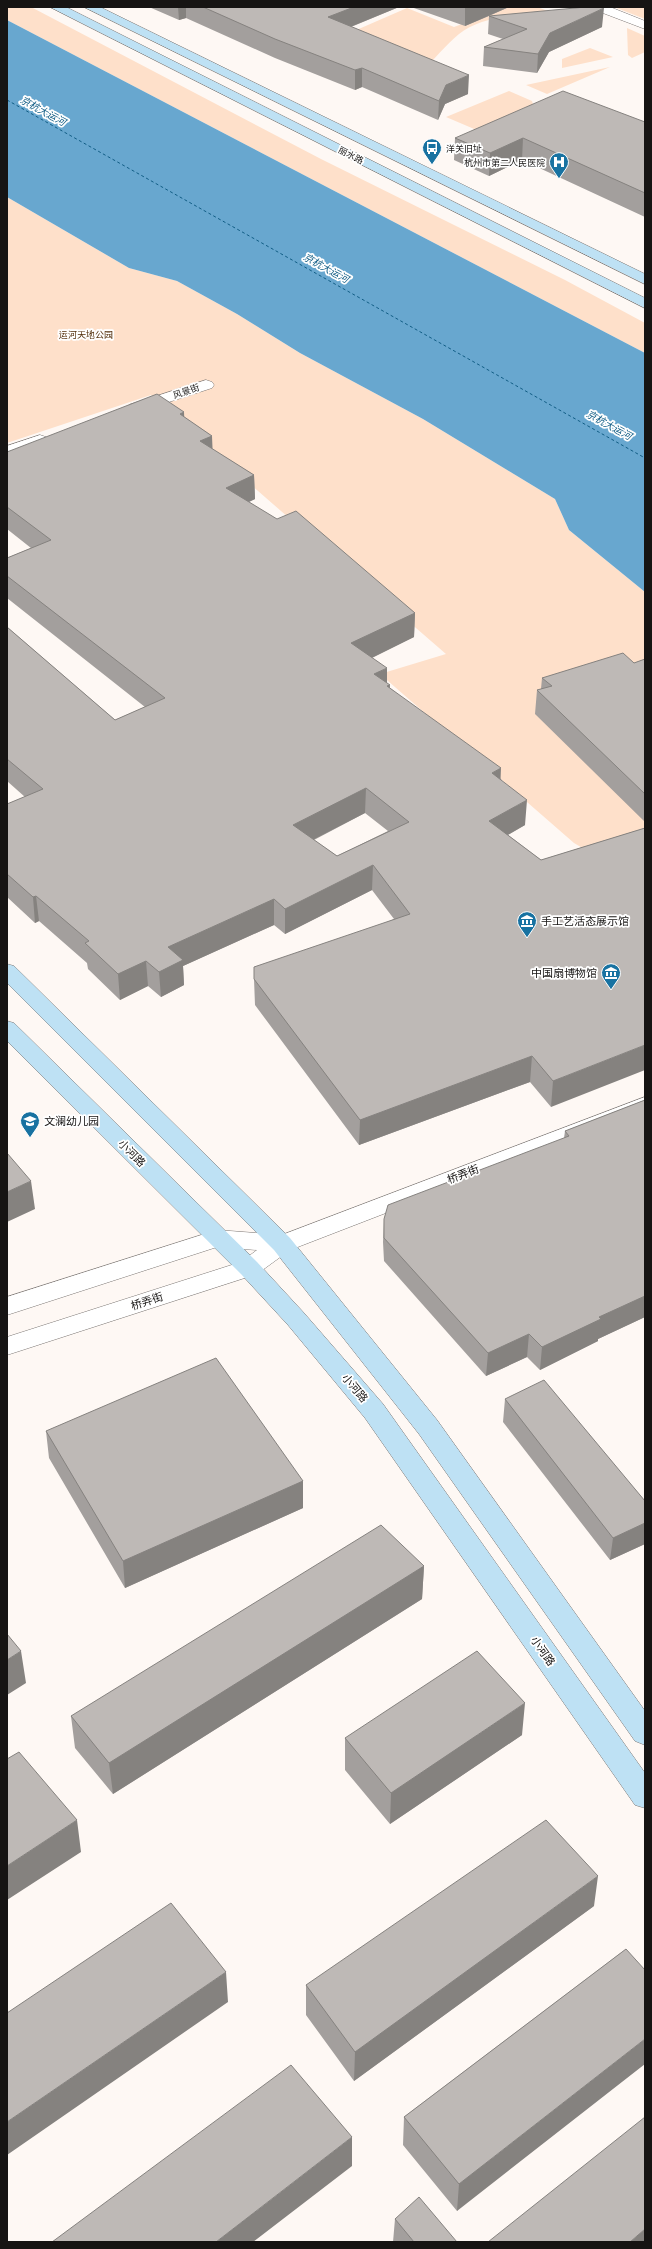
<svg xmlns="http://www.w3.org/2000/svg" width="652" height="2249" font-family="'PT Sans','Noto Sans SC',sans-serif">
	<style>
		.green { fill: #fee0ca }
		.water { fill: #68a7cf }
		.lines { fill: none; stroke-linecap: round; stroke-linejoin: round }
		.ferry { stroke: #115d85; stroke-width: 1; stroke-dasharray: 3 2.5; stroke-linecap: butt }
		.pedestrian-casing { stroke: #7c7774; stroke-width: 1 }
		.minor-casing { stroke: #7c7774; stroke-width: 1 }
		.tertiary-casing { stroke: #7c7774; stroke-width: 1 }
		.secondary-casing { stroke: #7c7774; stroke-width: 1 }
		.pedestrian { fill: #fff; fill-rule: evenodd }
		.minor { fill: #fff; fill-rule: evenodd }
		.tertiary { fill: #fff; fill-rule: evenodd }
		.secondary { fill: #bee1f4; fill-rule: evenodd }
		.wall { fill: #a39f9d; fill-rule: evenodd }
		.shaded-wall { fill: #85827f }
		.building { fill: #beb9b6; stroke: #85827f; fill-rule: evenodd }
		.labels { text-anchor: middle; dominant-baseline: central; stroke-width: 3.5; stroke-linejoin: round; paint-order: stroke }
		.far-poi-label { font-size: 9px; fill: #161413; stroke: #fff; text-anchor: start }
		.far-street-label { font-size: 9px; fill: #161413; stroke: #fff }
		.far-park-label { font-size: 9px; fill: #54300d; stroke: #fff }
		.far-water-label { font-size: 10px; font-style: italic; fill: #115d85; stroke: #fff }
		.poi-label { font-size: 11px; fill: #161413; stroke: #fff; text-anchor: start }
		.street-label { font-size: 11px; fill: #161413; stroke: #fff }
	</style>
	<rect width="100%" height="100%" fill="#fef8f4"/>
	<path class="green" d="M7 7H31L321 159 565 280 645 323V353L7 20Z
		M507 7H537L548 11C522 13 480 17 459 34 446 45 434 59 422 72L338 38 407 8 454 27Z
		M614 7H645V19Z
		M627 28 645 36V52L632 58 628 55Z
		M590 48 613 57 562 68V59Z
		M610 67 547 94 526 85Z
		M509 91 532 101 537 118 493 137 446 117Z
		M7 197 129 268 177 281 237 314 300 353 423 419 555 499 569 530 645 592V834L591 853 574 843 380 674 446 654 161 407 151 395 7 443Z"/>
	<path class="water" d="M7 20 645 353V592L569 530 555 499 423 419 300 353 237 314 177 281 129 268 7 197Z"/>
	<g class="lines">
		<path class="ferry" d="M7 100 645 458"/>
		<defs>
			<path id="pedestrian" d="M645 1097V1113L290 1250 282 1253 274 1250 270 1244 274 1238Z"/>
			<path id="minor" d="M593 7H610L645 21V29L595 10Z
				M206 380 212 382 214 385 212 388 135 413 129 411 127 408 129 405Z
				M40 435 46 437 48 440 46 443 7 457V446Z"/>
			<path id="tertiary" d="M217 1230 282 1235 290 1238 294 1244 290 1250 257 1274 7 1355V1337L241 1262 257 1250 217 1247 7 1315V1297Z"/>
			<path id="secondary" d="M50 7H66L645 298V308Z
				M84 7H100L645 274V284Z
				M7 964 14 966 290 1238 437 1420 645 1711V1745L635 1741 419 1434 274 1250 7 983Z
				M7 1021 14 1023 257 1262 304 1313 383 1404 645 1773V1808L635 1805 365 1418 288 1325 241 1274 7 1041Z"/>
		</defs>
		<use href="#pedestrian" class="pedestrian-casing"/>
		<use href="#minor" class="minor-casing"/>
		<use href="#tertiary" class="tertiary-casing"/>
		<use href="#secondary" class="secondary-casing"/>
		<use href="#pedestrian" class="pedestrian"/>
		<use href="#minor" class="minor"/>
		<use href="#tertiary" class="tertiary"/>
		<use href="#secondary" class="secondary"/>
	</g>
	<path class="wall" d="M149 7H399L351 27 468 94 445 104 438 120 362 87 355 90 275 58 186 18 179 20Z
		M411 7H509L489 16 602 27 549 52 537 73 483 66 484 47 503 39 488 34 489 16 465 26Z
		M645 122V217L522 160 489 176 454 160 455 138Z
		M184 412V417L212 436V449L254 475 255 499 249 502 415 613 414 637 372 658 390 688 501 779 525 825 508 835 541 860 645 828 551 1107 530 1082 359 1145 255 1005 254 979 394 919 372 890 285 934 274 925 183 966 184 985 161 997 148 986 120 1000 88 969 87 963 39 921 35 923 7 897V804L25 797 7 781V627L115 720 145 707 7 598V558L31 548 7 529V452ZM365 813 388 831 337 856 314 840Z
		M645 659V822L535 714 537 690 541 689 542 678 634 663Z
		M645 1100V1317L598 1339V1341L540 1370 527 1357 486 1376 384 1261 383 1242 384 1219 564 1138 565 1131Z
		M505 1399 645 1501V1544L610 1560 503 1422Z
		M46 1431 303 1481V1508L125 1588 49 1458Z
		M424 1566 422 1599 113 1794 75 1748 71 1716Z
		M522 1735 390 1824 345 1770V1738Z
		M594 1906 354 2081 306 2015V1985Z
		M626 1949 457 2211 403 2145 404 2117Z
		M395 2219 457 2242H393Z"/>
	<path class="shaded-wall" d="M178 7H186V18L179 20Z
		M354 7H399L328 36V17Z
		M465 7H509L465 26Z
		M604 8 602 27 549 52 537 73 538 54 550 33Z
		M362 68V87L355 90V70Z
		M469 75 468 94 445 104 438 120 439 101 446 85Z
		M523 138 522 160 489 176 490 153Z
		M184 412 185 435 180 414Z
		M212 436 213 460 200 441Z
		M254 475 255 499 227 512 226 488Z
		M415 613 414 637 351 668V643Z
		M387 668V686L390 685 389 710 374 674Z
		M501 768 500 793 492 773Z
		M366 788 365 813 293 850V825Z
		M527 800 525 825 488 846 489 821Z
		M373 865 372 890 285 934V909Z
		M36 896 39 921 35 923 33 897Z
		M274 899V925L183 966 184 985 161 997 159 972 168 947Z
		M146 961 148 986 120 1000 118 974Z
		M645 1045V1070L551 1107 553 1081Z
		M532 1056 530 1082 359 1145 360 1120Z
		M31 1181 35 1209 7 1222V1192Z
		M645 1296V1317L598 1339V1341L540 1370 542 1347 599 1317Z
		M529 1334 527 1357 486 1376 488 1353Z
		M303 1481V1508L125 1588 123 1561Z
		M645 1523V1544L610 1560 613 1538Z
		M424 1566 422 1599 113 1794 109 1763Z
		M21 1651 26 1683 7 1695V1660Z
		M525 1703 522 1735 390 1824 391 1793Z
		M77 1820 81 1852 7 1900V1866Z
		M598 1876 594 1906 354 2081 355 2052Z
		M226 1972 228 2002 7 2155V2122Z
		M645 2039V2064L457 2211 459 2184Z
		M352 2137V2166L253 2242H216Z
		M645 2229V2242H630Z"/>
	<path class="building" d="M203 7H354L328 17 469 75 446 85 439 101 362 68 355 70 275 39Z
		M586 7H603L604 8 550 33 538 54 484 47 527 29 489 16Z
		M563 91 645 122V193L523 138 490 153 455 138Z
		M157 394 184 412 180 414 212 436 200 441 254 475 226 488 277 519 296 511 415 613 351 643 387 668 374 674 390 685 387 686 501 768 492 773 527 800 489 821 541 860 645 828V1045L553 1081 532 1056 360 1120 254 979V967L410 914 373 865 285 909 274 899 168 947 183 960 159 972 146 961 118 974 85 943 89 941 36 896 33 897 7 874V804L43 789 7 759V627L115 720 165 698 7 576V558L51 540 7 507V452ZM366 788 409 822 337 856 293 825Z
		M623 653 634 663 645 659V794L537 690 552 686 542 678Z
		M645 1100V1296L599 1317 601 1319 542 1347 529 1334 488 1353 384 1238V1219L388 1205 569 1136 565 1131Z
		M7 1153 31 1181 7 1192Z
		M216 1358 303 1481 123 1561 46 1431Z
		M544 1380 645 1501V1523L613 1538 505 1399Z
		M381 1525 424 1566 109 1763 71 1716Z
		M7 1634 21 1651 7 1660Z
		M477 1651 525 1703 391 1793 345 1738Z
		M19 1752 77 1820 7 1866V1759Z
		M546 1820 598 1876 355 2052 306 1985Z
		M171 1903 226 1972 7 2122V2013Z
		M626 1949 645 1970V2039L459 2184 404 2117Z
		M291 2065 352 2137 216 2242H52Z
		M645 2117V2229L630 2242H488Z
		M419 2197 457 2242H414L395 2219Z"/>
	<defs>
		<symbol id="bus-pin" viewBox="-11 -11 22 30"><path d="M0 17L-7.5 6A9.5 9.5 0 1 1 7.5 6Z" fill="#1872a1" stroke="#fff"/><path d="M-5-6H5V4H4V6H2V4H-2V6H-4V4H-5ZM-3.5-4V0h7V-4ZM-3.5 1.2v1.5H-2V1.2ZM2 1.2v1.5H3.5V1.2Z" fill="#fff"/></symbol>
		<symbol id="hospital-pin" viewBox="-11 -11 22 30"><path d="M0 17L-7.5 6A9.5 9.5 0 1 1 7.5 6Z" fill="#1872a1" stroke="#fff"/><path d="M-5-5h3v3.5h4V-5h3V5h-3V1.5h-4V5h-3Z" fill="#fff"/></symbol>
		<symbol id="museum-pin" viewBox="-11 -11 22 30"><path d="M0 17L-7.5 6A9.5 9.5 0 1 1 7.5 6Z" fill="#1872a1" stroke="#fff"/><path d="M0-6L6-3V-2H-6V-3ZM-5-1h2V3h-2ZM-1-1h2V3h-2ZM3-1h2V3H3ZM-6 4H6V6H-6Z" fill="#fff"/></symbol>
		<symbol id="school-pin" viewBox="-11 -11 22 30"><path d="M0 17L-7.5 6A9.5 9.5 0 1 1 7.5 6Z" fill="#1872a1" stroke="#fff"/><path d="M0-5L7-2L0 1L-7-2ZM-4 1L0 2.5L4 1V4Q0 6-4 4Z" fill="#fff"/></symbol>
	</defs>
	<g fill-rule="evenodd">
		<use href="#bus-pin" x="421" y="137" width="22" height="30"/>
		<use href="#hospital-pin" x="548" y="151" width="22" height="30"/>
		<use href="#museum-pin" x="516" y="910" width="22" height="30"/>
		<use href="#museum-pin" x="600" y="962" width="22" height="30"/>
		<use href="#school-pin" x="19" y="1110" width="22" height="30"/>
	</g>
	<g class="labels">
		<g class="far-poi-label">
			<text x="446" y="148">洋关旧址</text>
			<text x="545" y="162" text-anchor="end">杭州市第二人民医院</text>
		</g>
		<g class="far-street-label">
			<text transform="translate(351 155) rotate(27)">丽水路</text>
			<text transform="translate(186 391) rotate(-19)">风景街</text>
		</g>
		<g class="far-park-label">
			<text x="86" y="334">运河天地公园</text>
		</g>
		<g class="far-water-label">
			<text transform="translate(43 111) rotate(29)">京杭大运河</text>
			<text transform="translate(326 268) rotate(29)">京杭大运河</text>
			<text transform="translate(609 425) rotate(29)">京杭大运河</text>
		</g>
		<g class="poi-label">
			<text x="541" y="921">手工艺活态展示馆</text>
			<text x="597" y="973" text-anchor="end">中国扇博物馆</text>
			<text x="44" y="1121">文澜幼儿园</text>
		</g>
		<g class="street-label">
			<text transform="translate(132 1153) rotate(45)">小河路</text>
			<text transform="translate(463 1174) rotate(-21)">桥弄街</text>
			<text transform="translate(147 1301) rotate(-18)">桥弄街</text>
			<text transform="translate(355 1388) rotate(50)">小河路</text>
			<text transform="translate(543 1651) rotate(55)">小河路</text>
		</g>
	</g>
	<rect width="652" height="2249" fill="none" stroke="#161413" stroke-width="16"/>
</svg>
